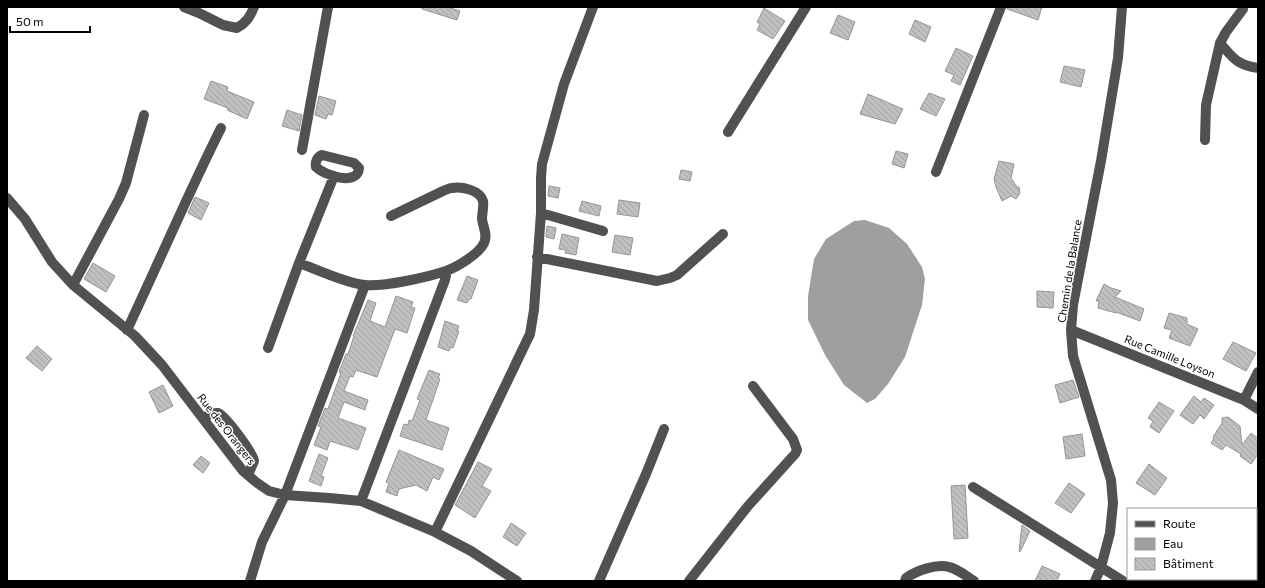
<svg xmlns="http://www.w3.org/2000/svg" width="1265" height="588" font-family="Commissioner,sans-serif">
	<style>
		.water { fill: #9f9f9f }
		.building { fill: url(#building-back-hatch); stroke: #959595 }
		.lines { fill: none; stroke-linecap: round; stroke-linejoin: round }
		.minor { stroke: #515151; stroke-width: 10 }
		.labels { text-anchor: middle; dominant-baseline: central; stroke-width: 3; stroke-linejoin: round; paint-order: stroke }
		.street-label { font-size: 11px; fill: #000; stroke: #fff }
	</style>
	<defs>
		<pattern id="building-back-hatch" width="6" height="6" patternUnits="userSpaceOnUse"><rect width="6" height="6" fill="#c0c0c0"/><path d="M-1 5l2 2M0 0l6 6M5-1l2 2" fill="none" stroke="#a3a3a3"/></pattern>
	</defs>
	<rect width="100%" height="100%" fill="#fff"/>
	<path class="water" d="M865 220 889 228 907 244 922 267 925 279 922 305 905 357 888 384 875 399 867 403 844 385 825 355 808 320V296L814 259 826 239 854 221Z"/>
	<path class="building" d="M422 7H447L460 11 457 20 422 9Z
		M1007 7H1042L1038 20 1007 9Z
		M764 8 785 21 773 39 757 30 760 24 757 22Z
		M838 15 855 22 848 40 830 33Z
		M915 20 931 27 925 42 909 34Z
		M956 48 973 56 960 85 951 81 954 75 945 71Z
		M1064 66 1085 70 1081 87 1060 82Z
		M211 81 228 87 227 91 254 102 247 119 227 110 228 108 204 99Z
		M929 93 945 99 936 116 920 109Z
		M868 94 903 109 895 124 860 114Z
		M319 96 336 101 332 115 328 114 326 119 315 115Z
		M287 110 302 115 299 131 282 126Z
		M896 151 908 154 904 168 892 164Z
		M999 161 1014 164 1011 178 1017 187H1019L1020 193 1016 199 1011 196 1002 201 996 187 994 179Z
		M681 170 692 172 690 181 679 179Z
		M549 186 560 188 558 198 548 196Z
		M195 197 209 203 201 220 188 213Z
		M619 200 640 203 638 217 617 214Z
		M582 201 601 206 599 216 579 211Z
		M547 226 556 228 554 239 546 237Z
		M562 234 579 238 576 255 565 253 566 250 559 249Z
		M615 235 633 238 630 255 612 252Z
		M93 263 115 276 106 292 84 279Z
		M467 276 478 280 471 299H469L467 303 457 300Z
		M1104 284 1111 288 1121 291 1115 297 1144 309 1140 321 1116 312V313L1098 308 1099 301H1096Z
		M1037 291 1054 292 1053 308 1037 307Z
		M396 296 413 302 411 307 415 308 407 333 395 329 377 377 356 370 353 377 350 376 344 391 368 400 365 410 344 402 338 418 366 428 358 450 330 441 327 450 314 445 321 427 318 426 325 408 328 409 341 373 339 372 346 354H348L354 336H353L368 300 376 303 370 321 385 327Z
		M1169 313 1187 318V324L1198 329 1190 346 1169 338 1172 330 1164 328Z
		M445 321 459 326 457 331H459L453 348 451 347 449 351 438 347Z
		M1233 342 1256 353 1246 371 1223 359Z
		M37 346 52 359 42 371 26 358Z
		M429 370 440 374 438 378 440 379 426 420 449 428 442 450 400 436 404 424 408 425 409 420 412 421 420 400 417 399Z
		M1073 380 1079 397 1060 403 1055 385Z
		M163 385 173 406 159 413 149 392Z
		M1194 396 1201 402 1204 398 1214 405 1204 419 1200 415 1193 424 1180 415Z
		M1159 402 1174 411 1159 433 1150 427 1153 421 1148 418Z
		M1228 417 1240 426 1242 445 1251 433 1258 438V454L1251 464 1240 456 1241 454 1226 445 1222 450 1211 443 1214 438 1213 437 1222 423V418Z
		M1082 434 1085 456 1066 459 1063 437Z
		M399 450 444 469 439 480 433 477 427 491 416 485 399 489 397 496 386 492 389 483 386 482Z
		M319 454 328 458 321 476 324 477 321 486 309 481Z
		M201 456 210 463 203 473 193 465Z
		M478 462 492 469 482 486 491 491 475 518 455 505Z
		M1149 464 1167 478 1155 495 1136 483Z
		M1069 483 1085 494 1071 513 1055 503Z
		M965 485 968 538 954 539 951 486Z
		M511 523 526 533 517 546 503 537Z
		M1022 525 1030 531 1020 552 1019 551Z
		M1042 566 1060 574 1057 581H1035Z"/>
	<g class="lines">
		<path class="minor" d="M184 7 199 13 223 25 237 28C246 23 250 17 254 7
			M1220 43C1233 58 1237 65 1258 68
			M728 132 806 7
			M1205 140 1206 105 1220 43 1226 32 1243 9 1242 7
			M302 150 328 7
			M322 155 354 163 359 168C358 187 324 175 316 167 315 162 317 157 322 155Z
			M936 172 1001 7
			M7 198 25 219 52 262 73 285 135 336 162 365 243 471 256 482 269 491 285 495 329 498 361 501 435 532 471 551 517 581
			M541 213 603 231
			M537 257 657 281 670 278 677 275 723 234
			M299 263C319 270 345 283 365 285 384 287 428 277 446 271 457 267 479 254 484 243 488 235 483 227 482 219 482 213 484 207 483 201 480 190 461 186 452 188 449 188 446 190 443 191L391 216
			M73 285 119 199 126 183 144 115
			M127 330C159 262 188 194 221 128
			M1071 330 1244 400 1258 409
			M268 348 299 263 334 176
			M1244 400 1258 372
			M203 418C207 416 213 412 218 413 225 415 253 453 254 461L248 475
			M973 487 1123 581
			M361 501 445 280 447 271
			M435 532 530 334 534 310 541 213V178L542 164 564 84 593 7
			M250 581 262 542 285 495 365 285
			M599 581 646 474 664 429
			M689 581 748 506 795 454 797 450 793 439 753 386
			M905 581 906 578C916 571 937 563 949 567 958 569 966 576 974 581
			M1095 581 1101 567 1110 533 1113 503 1111 480 1073 356 1071 330 1073 305 1101 161 1118 58 1122 7"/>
	</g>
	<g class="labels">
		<g class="street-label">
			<text transform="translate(1069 271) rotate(-81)">Chemin de la Balance</text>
			<text transform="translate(1170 356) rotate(22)">Rue Camille Loyson</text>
			<text transform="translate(227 429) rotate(52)">Rue des Orangers</text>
		</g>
	</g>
	<rect width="1265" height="588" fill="none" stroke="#000000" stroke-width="16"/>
	<rect x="1127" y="508" width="130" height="72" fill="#ffffff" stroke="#999999"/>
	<rect x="1135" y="521" width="20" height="6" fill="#515151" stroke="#999999"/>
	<text x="1163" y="528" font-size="12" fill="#000000">Route</text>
	<rect x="1135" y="538" width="20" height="12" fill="#9f9f9f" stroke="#999999"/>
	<text x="1163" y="548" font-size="12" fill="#000000">Eau</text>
	<rect x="1135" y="558" width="20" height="12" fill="url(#building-back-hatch)" stroke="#999999"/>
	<text x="1163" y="568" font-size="12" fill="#000000">Bâtiment</text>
	<path d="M10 26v6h80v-6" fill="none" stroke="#000000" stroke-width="2"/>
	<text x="16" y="26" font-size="12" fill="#000000" stroke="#ffffff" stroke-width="3" paint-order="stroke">50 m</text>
</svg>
